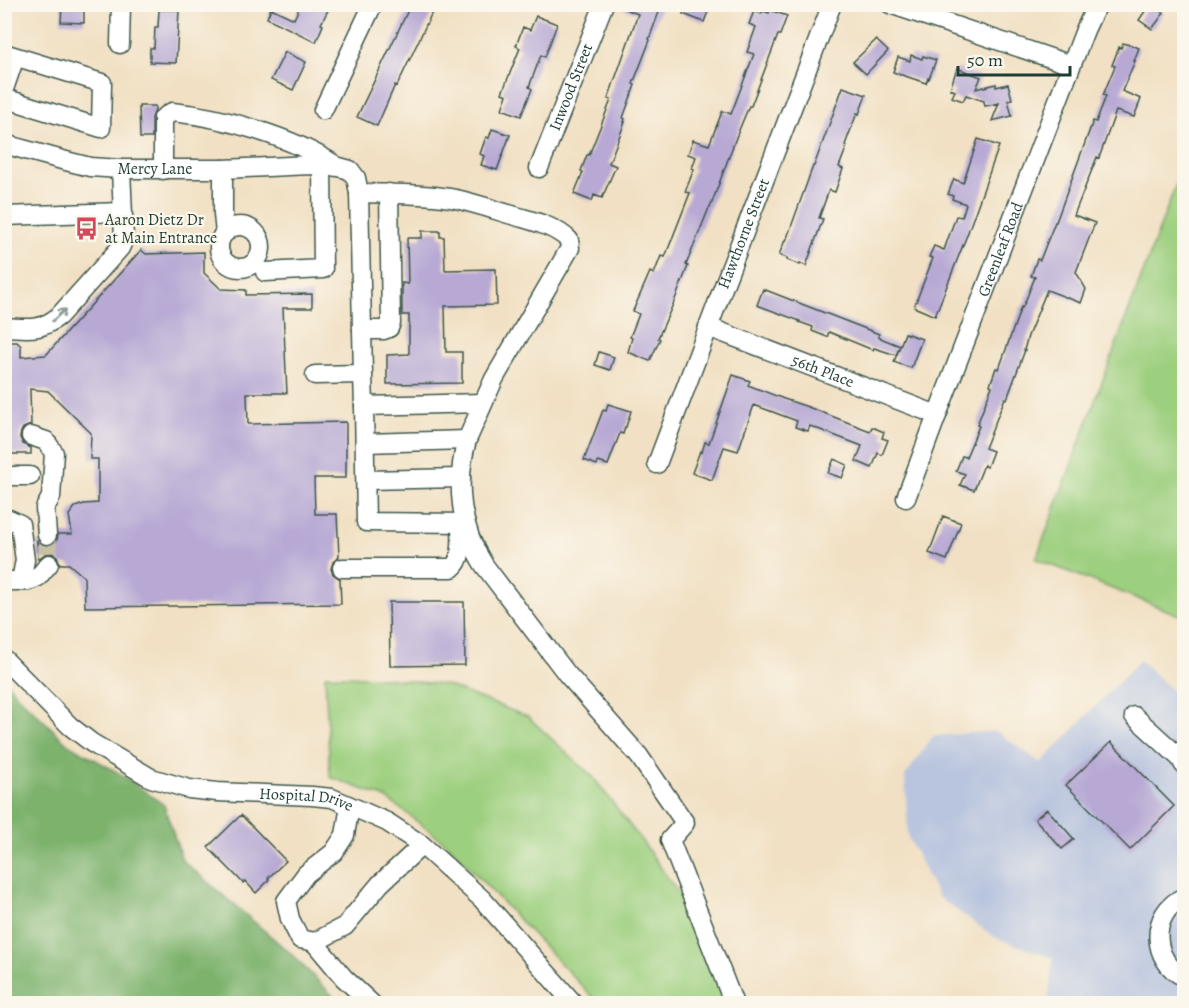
<svg xmlns="http://www.w3.org/2000/svg" width="1189" height="1008" font-family="Alegreya,serif">
	<style>
		.industrial { fill: #b9c5de }
		.green { fill: #9ccf7e; stroke: #5e8659; stroke-width: 1.5 }
		.forest { fill: #7db26d; stroke: #4e7850; stroke-width: 1.5 }
		.building { fill: #b7a9d4 }
		.lines { fill: none; stroke-linecap: round; stroke-linejoin: round }
		.minor-tunnel { stroke: #c7bfa6; stroke-width: 18; stroke-dasharray: 18 9; stroke-linecap: butt }
		.minor-casing { stroke: #3e5549; stroke-width: 21 }
		.minor { stroke: #fff; stroke-width: 18 }
		.oneway { stroke: #8f9e9a }
		.labels { text-anchor: middle; dominant-baseline: central; stroke-width: 4.5; stroke-linejoin: round; paint-order: stroke }
		.street-label { font-size: 16px; fill: #1f3d34; stroke: #fbf7ec }
		.poi-label { font-size: 16px; fill: #1f3d34; stroke: #fbf7ec; text-anchor: start }
	</style>
	<rect width="100%" height="100%" fill="#fbf7ec"/>
	<filter id="ink" filterUnits="userSpaceOnUse"><feTurbulence type="fractalNoise" baseFrequency=".0167" numOctaves="2"/><feDisplacementMap in="SourceGraphic" scale="12" xChannelSelector="R" yChannelSelector="G"/><feConvolveMatrix kernelMatrix="1 2 1 2 8 2 1 2 1" color-interpolation-filters="sRGB"/></filter>
	<filter id="wash" filterUnits="userSpaceOnUse"><feTurbulence type="fractalNoise" baseFrequency=".008" numOctaves="4" result="noise"/><feDisplacementMap in="SourceGraphic" scale="24" xChannelSelector="R" yChannelSelector="G"/><feGaussianBlur stdDeviation="1.35" result="paint"/><feColorMatrix in="noise" values="0 0 0 0 0 0 0 0 0 0 0 0 0 0 0 0 0 1.4 0 .05"/><feComposite in="paint" operator="in"/></filter>
	<g filter="url(#wash)">
		<rect width="100%" height="100%" fill="#f1e0c3"/>
		<path class="industrial" d="M1140 660 1184 702V1003H1048L1053 958 996 938 938 897 908 837 905 776 933 736 996 731 1041 763Z"/>
		<path class="green" d="M1184 163V617L1036 559Z
			M325 675 385 678 446 685 528 717 593 777 644 844 682 898 718 978 727 1003H598L447 844 386 798 330 777Z"/>
		<path class="forest" d="M5 681 19 697 68 744 117 772 164 805 182 860 288 951 340 1003H9L4 997Z"/>
		<g id="blocks">
			<path class="building" d="M62 4H84V23L61 22Z
				M301 4H331L321 24 323 25 316 42 267 18 271 8 294 19Z
				M411 4H436L397 86 395 85 377 126 357 117Z
				M617 4H662L649 39 650 40 633 84 635 85 623 118 625 119 624 122H625L609 163 616 166 602 198 594 195 592 201 574 194 583 172 581 171 587 155H589L611 100 608 99 638 14 617 6Z
				M686 4H711L704 22 683 14Z
				M1150 4 1164 13 1152 29 1139 20Z
				M159 10H179L176 63 150 62V48H154L155 27H158Z
				M770 10 787 16 780 35H778L751 106H749L737 135 710 208H709L686 265 688 266 674 302 658 338 660 339 650 361 628 352 632 338 630 337 639 314 633 311 650 272 654 274 661 256 665 257 690 193 685 192 694 169 692 168 696 157 688 154 693 140 709 145 722 112 723 111 731 114 754 54 747 52 756 27 749 24 754 11 761 14 763 11 769 13Z
				M536 16 557 24 545 57 541 55 529 87 532 89 521 116 502 109 507 95 502 93 520 48 516 46 523 27 530 30Z
				M876 40 888 51 866 74 853 62Z
				M1123 43 1139 48 1134 61H1135L1122 91 1141 99 1134 117 1116 111 1099 158 1097 157 1074 215 1095 223 1076 272 1086 289 1081 303 1047 290 1028 336 1024 350H1025L1007 399 1005 398 985 448 993 451 987 467 984 465 974 490 960 485 965 474 956 471 962 456 966 457 979 426 977 425 992 386 990 385 996 368 999 369 1021 307 1022 308 1025 302 1035 277 1031 276 1037 259 1040 260 1055 222H1056L1093 121 1096 122 1106 96 1103 95 1115 66 1112 65 1119 47 1121 48Z
				M285 52 306 62 293 90 271 80Z
				M911 55 922 59 923 56 936 60 929 79 928 78 926 83 893 72 898 57 910 61Z
				M957 68 981 77 976 89 996 84V87L1008 84 1012 99 1008 100 1012 116 992 121 999 103 985 106 984 101 966 95 963 101 952 97 955 91 950 89Z
				M843 87 866 95 859 114 857 113 845 145 847 146 839 167 843 169 835 192 829 190 819 218 823 219 806 266 800 263V265L787 260V258L779 255 785 240 786 241 813 166H814Z
				M139 106H155V110L152 118V138H140Z
				M492 129 510 135 497 170 481 165 484 156 480 154 486 137 489 138Z
				M978 139 999 146 967 235 935 316 914 307 933 258 929 257 934 246 944 250 956 216 962 217 966 204 952 199 953 196 948 194 954 179 963 183Z
				M422 231H440V237H444L445 270 496 269 497 305 445 306 446 352H462V383L387 384V355L409 354V315H402V283L408 284 407 238H422Z
				M141 250 146 254 204 252V273L221 289 246 290V295L312 294V308H283L287 393H247L248 424 346 422V478H314L315 514H337L339 557 333 562 331 569 333 574 340 579 341 604 85 607 84 577 69 564H60L57 556 52 553 45 554 38 559 37 541 42 545 48 546 54 544 57 540 58 534H72L69 515 75 507 84 504 98 503V459H90L91 433 48 391 30 389 31 425 23 428 21 432 20 438 23 444 31 448V454H4V342H17L21 346V357L46 355Z
				M763 289 879 334 878 337 900 346 896 355 874 348 873 350 829 332 827 337 812 331 813 327 799 322 800 321 757 305Z
				M905 333 922 339 911 368 894 362Z
				M599 352 614 357 610 370 595 365Z
				M733 375 750 381 748 385 784 399 808 407 870 431 872 427 884 432 882 438 888 440 882 455 878 453 872 468 856 461 862 446 810 426 808 431 795 427 797 421 754 405 738 451 724 447 712 480 692 473 700 451 702 452 705 442 709 443Z
				M608 404 631 411 626 427H625L623 434 620 433 608 465 598 462 597 465 584 460 603 410 606 411Z
				M834 459 847 465 842 478 828 473Z
				M943 516 961 523 947 560 929 553Z
				M389 602H464L465 665 390 666Z
				M1111 742 1174 806 1130 850 1066 785Z
				M1047 809 1074 839 1062 849 1035 819Z
				M241 815 286 861 268 878 269 879 268 881 256 893 245 881 243 883 208 847Z"/>
		</g>
	</g>
	<g filter="url(#ink)">
		<use href="#blocks" fill-opacity="0" stroke="#3e5549" stroke-width="1.5"/>
		<g class="lines">
			<path class="minor-tunnel" d="M47 535 49 564"/>
			<defs>
				<g id="minor">
					<path d="M890 4 1071 65"/>
					<path d="M120 44 121 4"/>
					<path d="M4 53 102 83 101 128 4 98"/>
					<path d="M4 89 15 57"/>
					<path d="M323 110 373 4"/>
					<path id="s1" d="M4 144 66 161 90 167 121 169H223L310 165 339 167 350 170 356 178 359 193C391 194 425 193 456 199 478 204 498 211 519 217 536 222 556 227 569 240L570 248 494 379 467 440C455 482 460 528 484 565L567 674 639 756 685 823 670 840 734 1004"/>
					<path id="s2" d="M539 168 604 4"/>
					<path d="M223 169V214L225 233"/>
					<path d="M163 170V118L172 112C223 117 292 137 335 165"/>
					<path d="M359 193 362 330H384L389 328 391 323 389 193"/>
					<path d="M4 216 122 212"/>
					<circle cx="240" cy="247" r="21"/>
					<path d="M265 272 323 269 322 166"/>
					<path d="M4 327C29 328 39 332 59 316L120 248 124 239 121 169"/>
					<path id="s3" d="M708 327 937 415"/>
					<path d="M362 330 363 374"/>
					<path d="M315 375 363 374 364 406 483 403"/>
					<path d="M364 406 366 522 465 523"/>
					<path d="M31 436 46 441 54 453 51 497 45 508 47 535"/>
					<path d="M365 443 467 440"/>
					<path id="s4" d="M657 464 726 280 832 4"/>
					<path d="M4 476H30"/>
					<path d="M366 480 461 478"/>
					<path id="s5" d="M906 498 937 415 1085 30 1093 13 1099 4"/>
					<path d="M4 519H9L20 524 25 560 21 581"/>
					<path d="M342 568H452C464 559 461 537 461 523"/>
					<path d="M4 581H29L38 577 49 564"/>
					<path id="s6" d="M4 659 70 726 92 743 151 778 189 789 217 792 312 796 332 798 387 822 422 845 482 899 574 1004"/>
					<path d="M1134 716 1180 758 1184 765"/>
					<path d="M350 806 345 835 334 852 306 874 286 901 290 919 300 939 315 942 345 926 380 884 422 845"/>
					<path d="M1184 897C1149 913 1151 961 1184 977"/>
					<path d="M314 942 344 978 372 1004"/>
				</g>
			</defs>
			<use href="#minor" class="minor-casing"/>
			<use href="#minor" class="minor"/>
		</g>
		<defs><path id="oneway-shaft" d="M-6 0H5M1.5-3L5.5 0L1.5 3" fill="none" stroke-width="1.6" stroke-linecap="round" stroke-linejoin="round" transform="scale(1.5)"/></defs>
		<use class="oneway" href="#oneway-shaft" transform="translate(59 315) rotate(-43)"/>
	</g>
	<defs>
		<symbol id="bus-bare" viewBox="-9 -9 18 18"><path d="M-5-6H5V4H4V6H2V4H-2V6H-4V4H-5ZM-3.5-4V0h7V-4ZM-3.5 1.2v1.5H-2V1.2ZM2 1.2v1.5H3.5V1.2Z" fill="#d1495b" stroke="#fbf7ec" stroke-width="2.5" paint-order="stroke"/></symbol>
	</defs>
	<g fill-rule="evenodd">
		<use href="#bus-bare" x="70" y="212" width="33" height="33"/>
	</g>
	<g class="labels">
		<g class="street-label">
			<text stroke="none"><textPath href="#s2" startOffset="87">Inwood Street</textPath></text>
			<text stroke="none"><textPath href="#s1" startOffset="154">Mercy Lane</textPath></text>
			<text stroke="none"><textPath href="#s4" startOffset="246">Hawthorne Street</textPath></text>
			<text stroke="none"><textPath href="#s5" startOffset="266">Greenleaf Road</textPath></text>
			<text stroke="none"><textPath href="#s3" startOffset="123">56th Place</textPath></text>
			<text stroke="none"><textPath href="#s6" startOffset="348">Hospital Drive</textPath></text>
		</g>
		<g class="poi-label">
			<text x="105" y="220">Aaron Dietz Dr<tspan x="105" dy="18">at Main Entrance</tspan></text>
		</g>
	</g>
	<rect width="1189" height="1008" fill="none" stroke="#fbf7ec" stroke-width="24"/>
	<path d="M958 66v9h112v-9" fill="none" stroke="#1f3d34" stroke-width="3"/>
	<text x="967" y="66" font-size="18" fill="#1f3d34" stroke="#fbf7ec" stroke-width="4.5" paint-order="stroke">50 m</text>
</svg>
